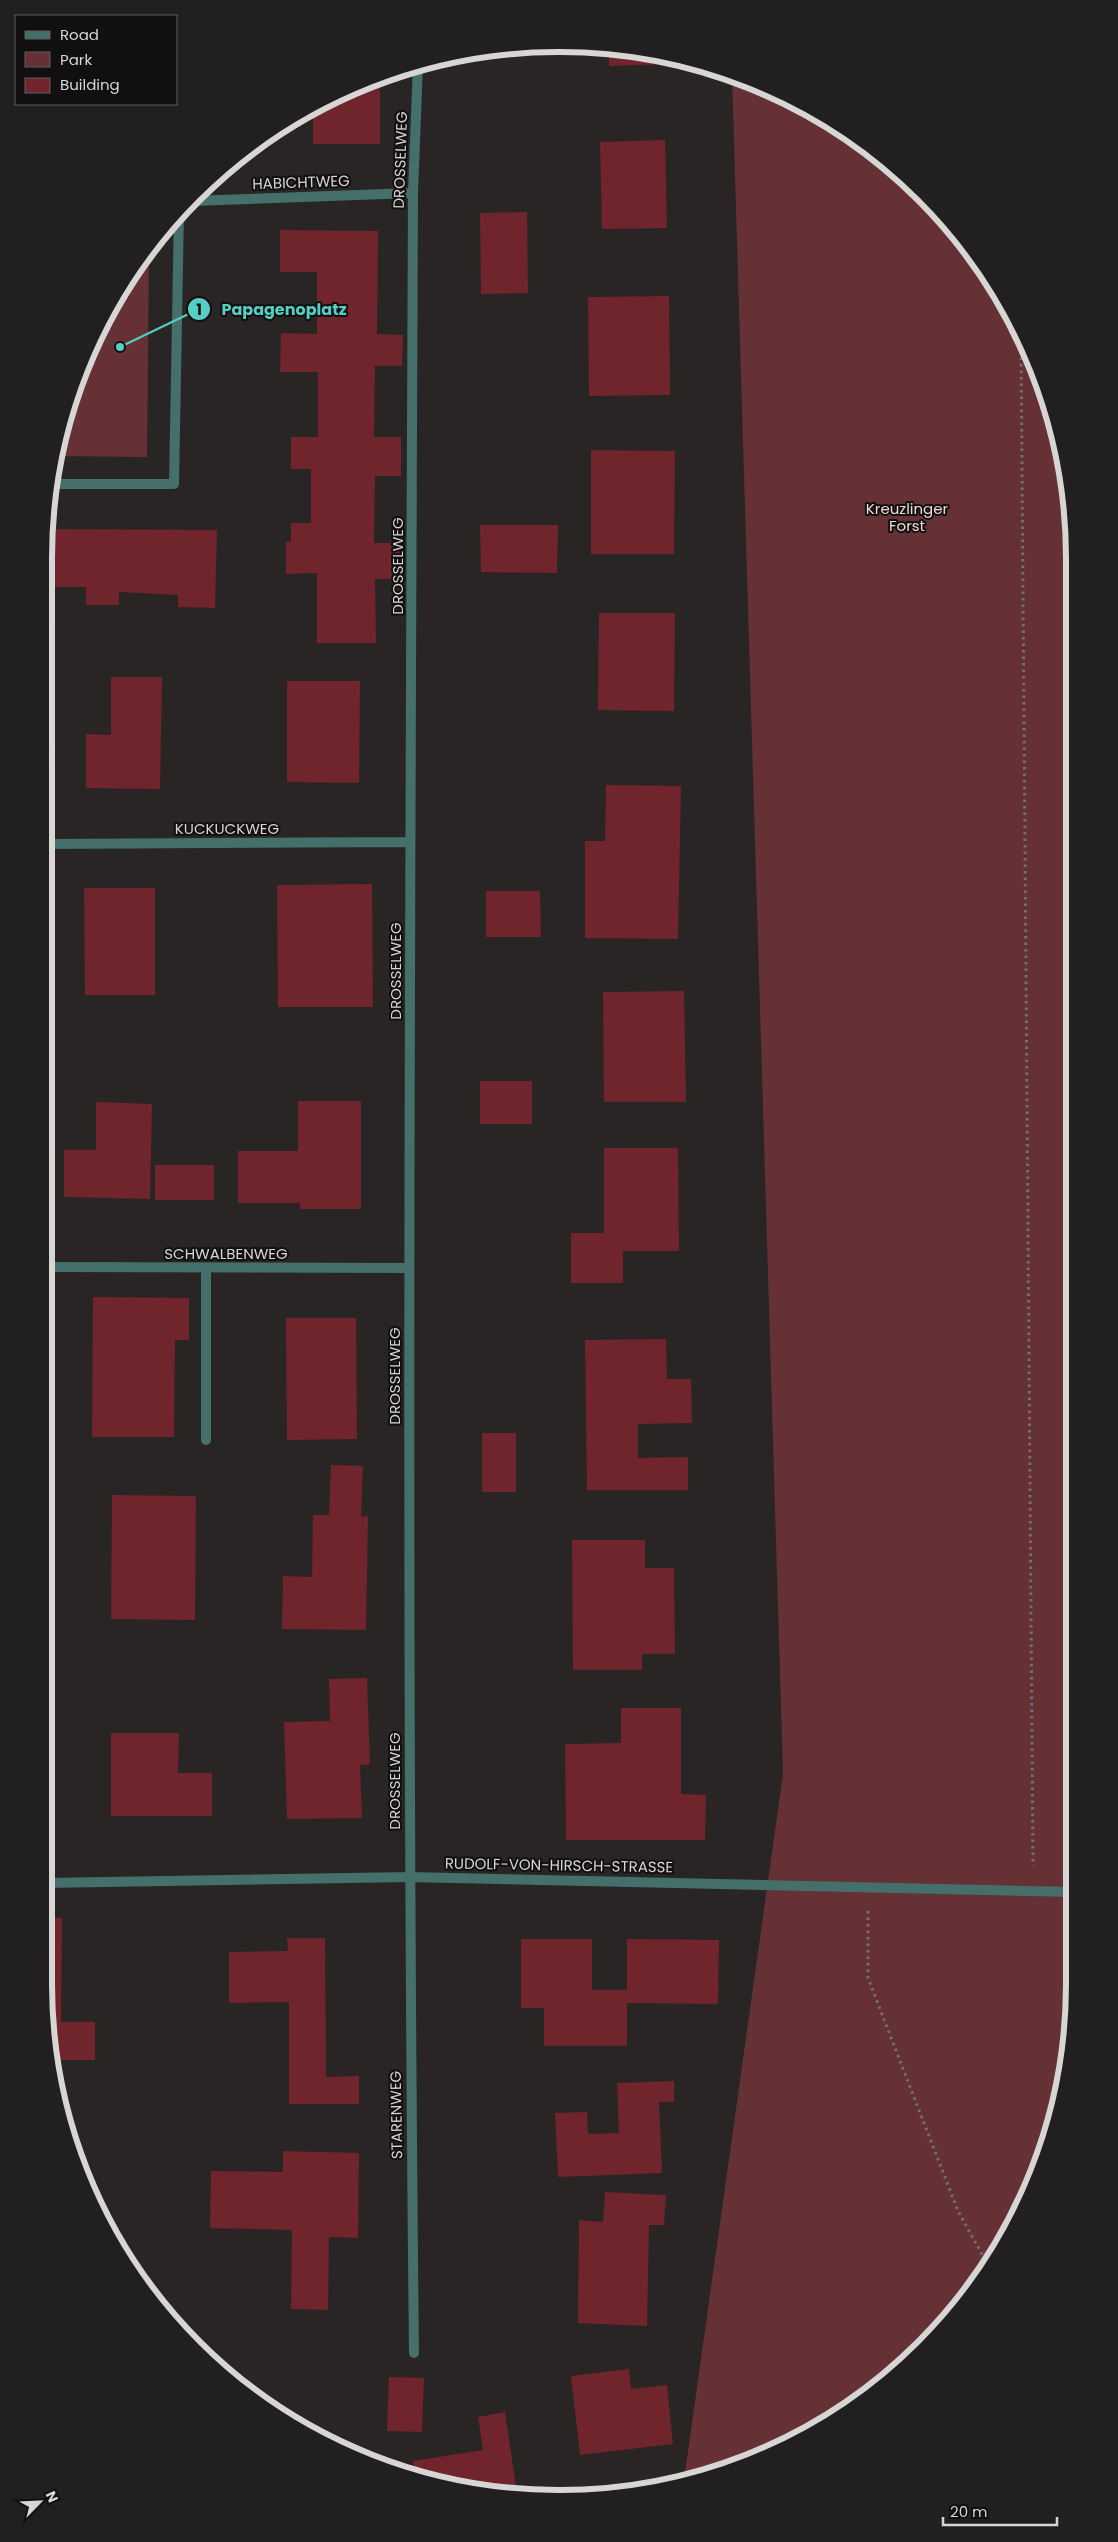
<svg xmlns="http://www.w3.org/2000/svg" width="1118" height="2542" font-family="Poppins,sans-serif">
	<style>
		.green { fill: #653134 }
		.building { fill: #70242c }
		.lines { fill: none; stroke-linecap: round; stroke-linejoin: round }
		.path { stroke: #737070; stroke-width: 3; stroke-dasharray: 2.5 4; stroke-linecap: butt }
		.service { stroke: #446f6a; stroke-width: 10 }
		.minor { stroke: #446f6a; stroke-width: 10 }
		.labels { text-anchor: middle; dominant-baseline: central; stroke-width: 4; stroke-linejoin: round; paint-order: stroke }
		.street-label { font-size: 15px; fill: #d8d5d5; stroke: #110f0f }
		.park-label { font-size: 15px; fill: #f1d8d8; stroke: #110f0f }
		.rim { fill: none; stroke: #d8d5d5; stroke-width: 6 }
		.leader { fill: none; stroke: #56cec3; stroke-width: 2 }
		.callout-dot { fill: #56cec3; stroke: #110f0f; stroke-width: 2 }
		.mark-label { font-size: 15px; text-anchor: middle; font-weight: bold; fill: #111 }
		.callout-label { font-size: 16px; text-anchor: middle; font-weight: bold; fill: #56cec3; stroke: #110f0f; stroke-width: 4; stroke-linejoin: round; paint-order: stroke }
	</style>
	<rect width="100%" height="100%" fill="#292525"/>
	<path class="green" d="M732 75 846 131 899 172 968 245 1035 362 1070 491 1074 1983 1064 2083 1047 2149 1005 2240 947 2323 873 2392 816 2429 724 2471 684 2480 783 1774Z
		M149 250 147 457 54 456 71 393 113 301Z"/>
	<path class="building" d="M609 48H627L670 58V64L609 66Z
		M380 78V144H313V108L331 97Z
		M665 140 667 228 602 229 600 142Z
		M527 212 528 293 481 294 480 213Z
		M280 230 378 231 377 334 403 335 402 366H375L374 437H401V476H375L374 543H401V579H375L376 643H317V573L286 574V542H291V523H311V469H291V437H318V372H280L281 333 317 334V272H280Z
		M669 296 670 395 589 396 588 297Z
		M591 450 675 451 674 554H591Z
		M480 525H558L557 573 481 572Z
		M47 529 217 530 215 608 178 607V595L119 592V605H86V587H44Z
		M599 613H675L674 711 598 710Z
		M111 677H162L160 789 86 788V734L111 735Z
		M287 681H360L359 783 287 782Z
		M606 785 681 786 678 939 585 938V841H605Z
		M372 884 373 1007H278L277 885Z
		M84 888H155V995H85Z
		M486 891H540L541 937H486Z
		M684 991 686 1102H604L603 992Z
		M480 1081H532V1124H480Z
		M298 1101H361V1209H300V1203H238V1151H298Z
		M96 1102 152 1104 150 1199 64 1197V1150H96Z
		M604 1148H678L679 1251H623V1283H571V1233H604Z
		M155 1165H214V1200H155Z
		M93 1297 189 1298V1340H175L174 1437H92Z
		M286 1318H356L357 1439 287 1440Z
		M666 1339 667 1379H691L692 1423 638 1424V1458L688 1457V1490H587L585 1340Z
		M482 1433H516V1492H482Z
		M331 1465 363 1466 361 1517 368 1516 366 1630 282 1629 283 1576 312 1577 313 1515H329Z
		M112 1495 196 1496 195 1620 111 1619Z
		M572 1540H645V1568H674L675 1654H642V1670H573Z
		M367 1678 370 1764 360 1765 362 1818 287 1819 284 1722 330 1721 329 1679Z
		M621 1708H681V1794L706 1795 705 1840H566L565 1744 621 1743Z
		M111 1733H179L178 1773H212V1816H111Z
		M44 1917 62 1918 61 2022H95V2060H51L44 1983Z
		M287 1938H325L326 2077 359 2076V2104H289V2002L229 2003V1952L288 1951Z
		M521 1939H592V1990H627V1939L719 1940 718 2004 627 2003V2046H544V2008H521Z
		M674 2081V2102H659L662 2173 558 2177 555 2113 587 2112 588 2134 619 2133 617 2083Z
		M283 2151 359 2153 358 2238 329 2237 328 2310 291 2309 292 2230 210 2228 211 2171 283 2172Z
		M605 2192 666 2195 664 2225H649L647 2326 578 2323 579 2220 603 2222Z
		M629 2369 631 2389 667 2385 673 2444 580 2455 571 2376Z
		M389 2377 424 2378 422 2432 387 2431Z
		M505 2412 516 2486 483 2491 459 2488 415 2477 413 2461 483 2450 478 2417Z"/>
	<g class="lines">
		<path class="path" d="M1021 338 1033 1866
			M868 1911V1978L958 2211 988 2265"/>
		<path class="service" d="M206 1268V1440"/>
		<path class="minor" d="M191 201 413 193
			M51 484H174L179 212
			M44 844 410 842
			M44 1267 409 1268
			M44 1883 409 1877 1074 1892
			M414 2353C406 1633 410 913 413 193L418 64"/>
	</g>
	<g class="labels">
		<g class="street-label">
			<text transform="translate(400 160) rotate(-88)">DROSSELWEG</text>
			<text transform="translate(301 182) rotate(-2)">HABICHTWEG</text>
			<text transform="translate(397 566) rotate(-90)">DROSSELWEG</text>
			<text x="227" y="828">KUCKUCKWEG</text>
			<text transform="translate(395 971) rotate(-90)">DROSSELWEG</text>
			<text x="226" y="1253">SCHWALBENWEG</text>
			<text transform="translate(394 1376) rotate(-90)">DROSSELWEG</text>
			<text transform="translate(394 1781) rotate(-90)">DROSSELWEG</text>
			<text transform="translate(559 1865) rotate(1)">RUDOLF-VON-HIRSCH-STRASSE</text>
			<text transform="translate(396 2115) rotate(-91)">STARENWEG</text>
		</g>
		<g class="park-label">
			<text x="907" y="508">Kreuzlinger<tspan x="907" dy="17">Forst</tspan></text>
		</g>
	</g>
	<path d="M0 0H1118V2542H0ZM558 52H560A506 506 0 0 1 1066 558V1984A506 506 0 0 1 560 2490H558A506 506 0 0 1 52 1984V558A506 506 0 0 1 558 52Z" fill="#211f1f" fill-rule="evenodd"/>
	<path class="rim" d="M558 52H560A506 506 0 0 1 1066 558V1984A506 506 0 0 1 560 2490H558A506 506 0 0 1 52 1984V558A506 506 0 0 1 558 52Z"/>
	<path class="leader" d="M120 347L199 309"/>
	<g class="callout-dot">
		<circle cx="120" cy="347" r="5"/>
		<circle cx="199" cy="309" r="12"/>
	</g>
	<g class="mark-label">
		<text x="199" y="315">1</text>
	</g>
	<g class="callout-label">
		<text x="284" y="315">Papagenoplatz</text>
	</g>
	<rect x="15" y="15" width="162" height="90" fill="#110f0f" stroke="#615e5e"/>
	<rect x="25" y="31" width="25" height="8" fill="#446f6a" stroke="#615e5e"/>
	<text x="60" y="40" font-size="15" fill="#d8d5d5">Road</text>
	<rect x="25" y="52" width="25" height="15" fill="#653134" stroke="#615e5e"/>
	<text x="60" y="65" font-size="15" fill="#d8d5d5">Park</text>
	<rect x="25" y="78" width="25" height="15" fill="#70242c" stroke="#615e5e"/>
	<text x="60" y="90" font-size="15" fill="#d8d5d5">Building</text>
	<g transform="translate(40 2502) rotate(66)" stroke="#110f0f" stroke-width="4" paint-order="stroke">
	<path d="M0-4L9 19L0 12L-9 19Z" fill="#d8d5d5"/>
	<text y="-8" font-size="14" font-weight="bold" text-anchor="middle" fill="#d8d5d5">N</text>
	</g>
	<path d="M943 2517v8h114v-8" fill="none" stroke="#d8d5d5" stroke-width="2.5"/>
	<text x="950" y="2517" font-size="15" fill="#d8d5d5" stroke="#110f0f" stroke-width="4" paint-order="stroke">20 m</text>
</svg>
